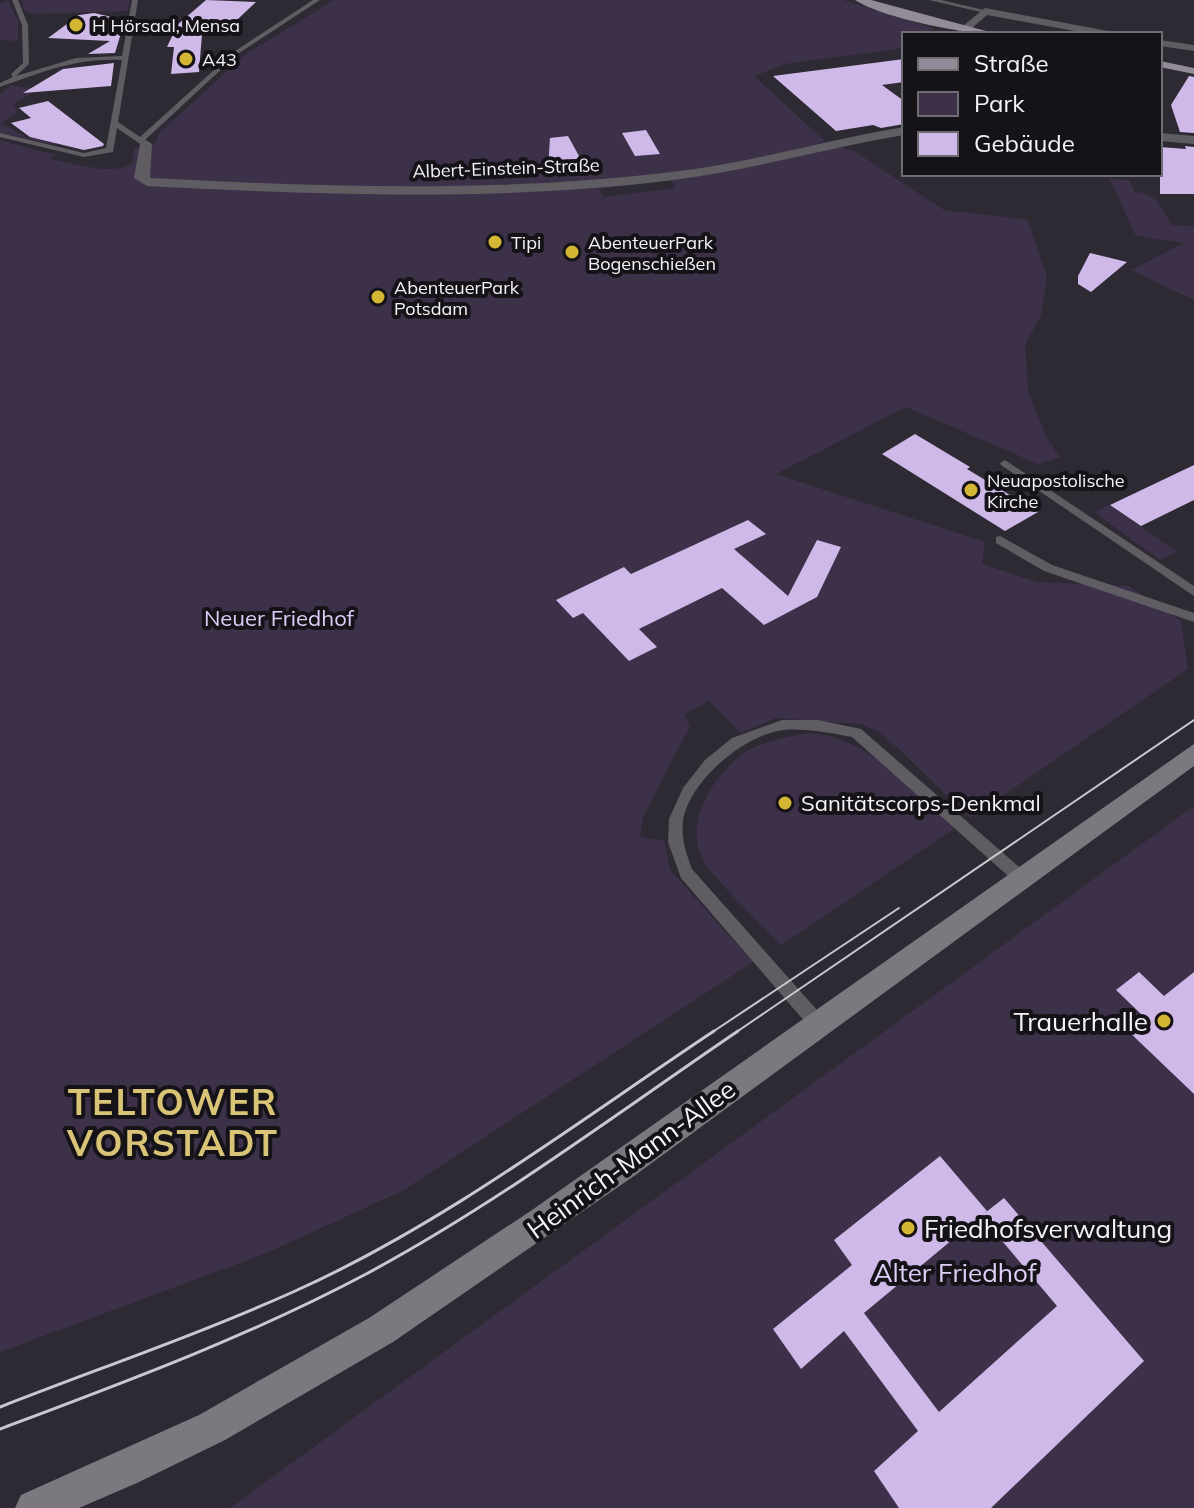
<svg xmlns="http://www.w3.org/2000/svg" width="1194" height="1508" font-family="Mulish,sans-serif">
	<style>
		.green { fill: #3c3149; fill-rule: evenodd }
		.building { fill: #ceb9e9 }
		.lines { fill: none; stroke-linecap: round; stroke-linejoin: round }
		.lane { fill: #5f5d62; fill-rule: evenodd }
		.street { fill: #5f5d62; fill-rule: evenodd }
		.secondary { fill: #7b7880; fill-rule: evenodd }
		.primary { fill: #918c97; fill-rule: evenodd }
		.tram-far1 { stroke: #cac7cf; stroke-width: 2 }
		.tram { stroke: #cac7cf; stroke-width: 3 }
		.poi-dot { fill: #d4b635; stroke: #161318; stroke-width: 3 }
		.labels { text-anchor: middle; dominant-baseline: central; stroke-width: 8; stroke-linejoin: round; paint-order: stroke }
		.far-poi-label { font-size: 18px; fill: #f5f2f9; stroke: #161318; text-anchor: start }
		.far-street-label { font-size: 18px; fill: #f5f2f9; stroke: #161318 }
		.park-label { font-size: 22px; fill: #dfcdf7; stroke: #161318 }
		.poi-label { font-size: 22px; fill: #f5f2f9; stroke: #161318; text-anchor: start }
		.near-poi-label { font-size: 26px; fill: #f5f2f9; stroke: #161318; text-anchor: end }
		.near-street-label { font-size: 26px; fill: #f5f2f9; stroke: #161318 }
		.near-park-label { font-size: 26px; fill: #dfcdf7; stroke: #161318 }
		.near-district-label { font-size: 36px; font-weight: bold; letter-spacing: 2px; fill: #d8c376; stroke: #161318 }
	</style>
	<rect width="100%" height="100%" fill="#2e2a34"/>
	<path class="green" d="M8 0 18 20V41L0 40V4Z
		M22 0H130L128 11 34 14 24 10Z
		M334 0H843L933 28 931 34H904V48L785 64 754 76 827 143 854 151 944 210 1028 220 1047 277 1041 316 1025 344 1028 391 1047 438 1060 457 1038 464 906 407 776 474 985 542 982 564 1037 582 1128 586 1181 621 1188 669 970 818 901 751 879 732 861 724 776 718 741 733 709 701 685 714 690 726 643 817 640 837 664 841 671 871 753 962 404 1190 267 1253 0 1352V140L55 155 49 159C73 163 110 176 132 164L134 149 156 143 158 134 246 54ZM671 180 676 188 604 197 599 189Z
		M11 85 30 88 31 94 13 104 17 112 1 123 28 138 64 134 55 145 0 133V94Z
		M1110 179 1129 180 1135 192C1157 193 1161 208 1172 225L1194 226V300L1131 270 1184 243 1136 236Z
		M1110 505 1177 552 1160 560 1094 512Z
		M811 733C871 739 912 789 954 829L781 945C763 925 712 878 702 858 684 821 715 772 746 752 764 741 790 736 811 733Z
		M1194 806V1508H230Z"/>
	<path class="building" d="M206 0 256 2 221 35 202 34 199 72 171 74 174 47H167L174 32H169Z
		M94 13 125 20 115 53 88 54 110 41 48 38 79 15Z
		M904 59V82L882 85 904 101V124L881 128 873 125 836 131 773 76Z
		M114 63 111 86 23 93 63 69Z
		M1189 76 1194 77V133L1180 132 1171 105Z
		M48 101 104 144 103 146 84 150 30 137 11 123 31 118 19 108Z
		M646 130 660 154 635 156 622 133Z
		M568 136 584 165 548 169 550 138Z
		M1185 146 1194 147V194H1160V147L1186 149Z
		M1090 253 1127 262 1091 292 1078 284V276Z
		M915 434 970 467 967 469 1038 512 1005 531 882 454Z
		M1194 465V500L1141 526 1110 505Z
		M748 520 766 534 734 549 788 596 817 540 841 547 817 597 764 625 722 588 639 629 657 647 629 661 583 613 573 618 556 600 624 567 631 574Z
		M1139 972 1164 996 1194 972V1094L1125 1028 1141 1014 1116 990Z
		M940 1156 987 1211 864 1313 939 1412 1057 1306 981 1216 1004 1198 1144 1361 991 1508H899L874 1471 918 1431 844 1331 801 1369 773 1329 852 1265 834 1240Z"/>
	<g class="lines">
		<path class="lane" d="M12 0H18L28 25 29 64 16 76 76 58 122 56 132 0H138L118 122 140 137 235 51 313 0H320L239 53 145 140 150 144 149 146H143L117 128 113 152 84 157 0 137V133L84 153 106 148 122 60C74 58 43 72 0 87V83L13 77 11 74 23 63 22 25Z
			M929 0H941L988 11 985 13Z
			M1005 460 1194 586V596L1001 465 1000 463Z
			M1000 536 1052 565 1194 613V622L1044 571 996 543V537Z
			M782 720H818L861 729 1026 873 1029 878 1026 883 1021 885 1016 883 852 737C829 733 807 728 784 730 745 734 689 781 683 821 681 839 686 853 692 869L824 1018 826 1024 824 1030 818 1032 812 1030 681 878 668 842 669 819 683 788 705 760 732 738Z"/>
		<path class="street" d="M985 8 1108 31 1113 34H1091L987 15 965 34H953Z
			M1160 40 1194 45V51L1160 46Z
			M904 127V135C827 148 751 170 673 180 498 202 322 195 147 186L134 178 140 144 146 140 152 144 150 178C324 187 498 193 672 172 750 163 826 140 904 127Z
			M1160 133 1194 136V144L1160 141Z"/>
		<path class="secondary" d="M1194 744V766L634 1176 393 1342 225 1440 137 1483 79 1508H15L21 1495 199 1415 369 1318 532 1210Z"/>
		<path class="primary" d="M855 0H871L997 34C963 34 883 18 855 0Z
			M1160 61 1194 68V74L1160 67Z"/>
		<path class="tram-far1" d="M711 1033 899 908
			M735 1033 1194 720"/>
		<path class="tram" d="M0 1407C97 1369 197 1335 293 1292 443 1225 577 1122 714 1031
			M0 1429C125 1382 250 1336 368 1273 498 1203 616 1114 738 1031"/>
	</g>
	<g class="poi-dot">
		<circle cx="76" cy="25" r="8"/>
		<circle cx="186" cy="59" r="8"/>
		<circle cx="495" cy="242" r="8"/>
		<circle cx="572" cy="252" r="8"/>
		<circle cx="378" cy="297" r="8"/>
		<circle cx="971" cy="490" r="8"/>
		<circle cx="785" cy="803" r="8"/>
		<circle cx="1164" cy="1021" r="8"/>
		<circle cx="908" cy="1228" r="8"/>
	</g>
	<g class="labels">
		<g class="far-poi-label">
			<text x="92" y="25">H Hörsaal, Mensa</text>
			<text x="202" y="59">A43</text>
			<text x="511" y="242">Tipi</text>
			<text x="588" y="242">AbenteuerPark<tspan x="588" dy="21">Bogenschießen</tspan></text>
			<text x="394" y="287">AbenteuerPark<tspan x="394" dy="21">Potsdam</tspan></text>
			<text x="987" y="480">Neuapostolische<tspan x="987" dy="21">Kirche</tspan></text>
		</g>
		<g class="far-street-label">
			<text transform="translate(506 168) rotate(-2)">Albert-Einstein-Straße</text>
		</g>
		<g class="park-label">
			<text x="279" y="618">Neuer Friedhof</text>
		</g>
		<g class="poi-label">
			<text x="801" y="803">Sanitätscorps-Denkmal</text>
		</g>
		<g class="near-poi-label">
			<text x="1148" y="1021">Trauerhalle</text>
			<text x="924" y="1228" text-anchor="start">Friedhofsverwaltung</text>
		</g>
		<g class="near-street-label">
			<text transform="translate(631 1159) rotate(-36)">Heinrich-Mann-Allee</text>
		</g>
		<g class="near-park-label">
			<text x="955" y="1272">Alter Friedhof</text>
		</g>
		<g class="near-district-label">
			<text x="173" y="1101">TELTOWER<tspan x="173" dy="41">VORSTADT</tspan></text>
		</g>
	</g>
	<rect x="902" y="32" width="260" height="144" fill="#161318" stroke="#6f6c72" stroke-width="2"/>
	<rect x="918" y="58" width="40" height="12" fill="#918c97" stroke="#6f6c72" stroke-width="2"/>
	<text x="974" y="72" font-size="24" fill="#f5f2f9">Straße</text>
	<rect x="918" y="92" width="40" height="24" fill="#3c3149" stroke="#6f6c72" stroke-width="2"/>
	<text x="974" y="112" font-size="24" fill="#f5f2f9">Park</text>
	<rect x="918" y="132" width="40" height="24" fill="#ceb9e9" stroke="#6f6c72" stroke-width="2"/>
	<text x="974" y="152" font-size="24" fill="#f5f2f9">Gebäude</text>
</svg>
